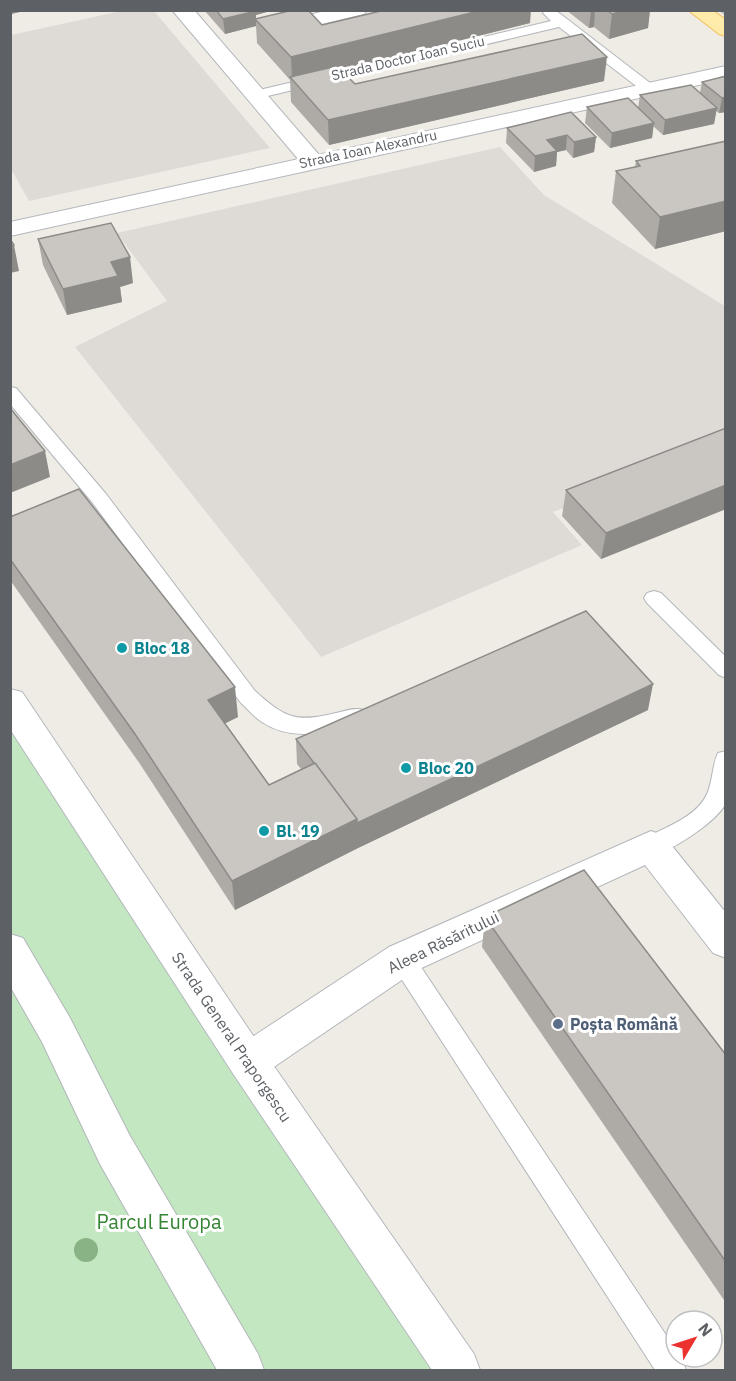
<svg xmlns="http://www.w3.org/2000/svg" width="736" height="1381" font-family="'IBM Plex Sans',sans-serif">
	<style>
		.industrial { fill: #dedbd7 }
		.green { fill: #c3e7c1 }
		.lines { fill: none; stroke-linecap: round; stroke-linejoin: round }
		.lane-casing { stroke: #b2b6ba; stroke-width: 2 }
		.street-casing { stroke: #b2b6ba; stroke-width: 2 }
		.secondary-casing { stroke: #b4b8bd; stroke-width: 2 }
		.primary-casing { stroke: #f3bf5a; stroke-width: 2 }
		.lane { fill: #fff; fill-rule: evenodd }
		.street { fill: #fff; fill-rule: evenodd }
		.secondary { fill: #fff; fill-rule: evenodd }
		.primary { fill: #ffecaa; fill-rule: evenodd }
		.tram { stroke: #b4b5b6; stroke-width: 1.5 }
		.tree { fill: #89b384 }
		.wall { fill: #aeaba7 }
		.shaded-wall { fill: #8d8b88 }
		.building { fill: #cac7c2; stroke: #8d8b88; stroke-width: 1.5 }
		.culture-dot { fill: #0f9aa8; stroke: #fff; stroke-width: 2 }
		.service-dot { fill: #5c6f8a; stroke: #fff; stroke-width: 2 }
		.labels { text-anchor: middle; dominant-baseline: central; stroke-width: 6; stroke-linejoin: round; paint-order: stroke }
		.far-street-label { font-size: 14px; fill: #5d6166; stroke: #fff }
		.culture-label { font-size: 16px; font-weight: bold; fill: #0d838f; stroke: #fff; text-anchor: start }
		.street-label { font-size: 16px; fill: #5d6166; stroke: #fff }
		.service-label { font-size: 16px; font-weight: bold; fill: #4e5e75; stroke: #fff; text-anchor: start }
		.near-park-label { font-size: 20px; fill: #358534; stroke: #fff }
	</style>
	<rect width="100%" height="100%" fill="#efece5"/>
	<path class="industrial" d="M126 10 154 11 270 148 29 201 11 169V35Z
		M500 147 544 195 725 306V447L553 512 582 545 321 657 75 347 167 301 117 233Z"/>
	<path class="green" d="M11 721 434 1370H11Z"/>
	<g class="lines">
		<defs>
			<path id="lane" d="M545 10H555L567 19 654 86 656 89 654 92H644L559 27 255 99 248 95 255 91 551 21 543 13Z
				M10 387 16 388 106 494 255 691C285 718 296 723 336 713 346 711 354 707 364 710L367 716 364 722C331 732 293 743 262 722 254 717 248 709 241 703L92 502 10 404Z
				M654 591 661 593 726 657V678L719 675 647 603 644 598 647 593Z
				M726 751C726 766 729 787 726 802 721 819 668 854 652 855 650 855 645 853 643 853L640 846 643 839C664 828 697 817 707 794 713 781 712 765 718 753Z
				M402 949 411 952 676 1350V1357L682 1360 686 1370H655L393 966 390 959 393 952Z"/>
			<path id="street" d="M172 10H194L320 156 324 161 320 166 312 168 304 166Z
				M328 10H367L364 14 305 28 298 26 295 22 298 18Z
				M651 831 664 836 726 913V958L713 953 645 865 415 971 262 1075 248 1080 234 1075 228 1062 234 1049 389 947Z
				M10 934 23 938 70 1018 130 1136 258 1354 264 1370H217L100 1164 42 1042 10 986Z"/>
			<path id="secondary" d="M726 66V79L10 236V222Z
				M10 689 22 692 262 1049 474 1354 480 1370H432L234 1075 10 729Z"/>
			<path id="primary" d="M688 10H712L726 20V36L719 34Z"/>
		</defs>
		<use href="#lane" class="lane-casing"/>
		<use href="#street" class="street-casing"/>
		<use href="#secondary" class="secondary-casing"/>
		<use href="#primary" class="primary-casing"/>
		<use href="#lane" class="lane"/>
		<use href="#street" class="street"/>
		<use href="#secondary" class="secondary"/>
		<use href="#primary" class="primary"/>
		<path class="tram" d="M719 10 726 15"/>
	</g>
	<circle class="tree" cx="86" cy="1250" r="12"/>
	<path class="wall" d="M204 10H274L256 15V19L322 25 530 23 341 70 355 84 604 81 329 145 291 102 290 80 257 43 256 26 225 34Z
		M566 10H650L648 28 609 39 594 27 589 28Z
		M726 76V112L719 113 716 111 714 124 663 135 653 126 652 138 610 148 585 123 587 107 638 108 640 95 700 93 702 82Z
		M507 128 596 137 594 152 573 158 566 150 557 152 556 166 534 172 506 143Z
		M726 141V231L655 249 612 203 616 171 635 167 636 161Z
		M38 239 133 283 120 287 122 302 67 315 43 265Z
		M726 428V509L601 559 562 516 566 490Z
		M10 517 238 717 225 723 269 785 301 769 297 764 296 739 648 710 358 848 235 910 140 764 10 580Z
		M485 917 726 1055V1303L482 947Z"/>
	<path class="shaded-wall" d="M11 10H28L12 14Z
		M247 10H274L256 15V26L225 34 223 19Z
		M483 10H531L530 23 294 82 292 80 291 57Z
		M591 10H595L594 27 589 28Z
		M626 10H650L648 28 609 39 612 14Z
		M607 57 604 81 329 145 328 120Z
		M726 97V112L719 113 722 98Z
		M717 108 714 124 663 135 665 120Z
		M654 123 652 138 610 148 612 133Z
		M567 135 566 150 557 152 556 166 534 172 535 156 547 140Z
		M596 137 594 152 573 158 574 142Z
		M726 201V231L655 249 660 217Z
		M14 245 19 271 10 273V246Z
		M130 257 133 283 120 287 122 302 67 315 63 289 111 262Z
		M45 451 50 477 10 493V465Z
		M726 485V509L601 559 606 533Z
		M653 684 648 710 358 848 235 910 232 881 357 819Z
		M235 687 238 717 212 730 208 700Z"/>
	<path class="building" d="M216 10H255L256 11 223 19Z
		M293 10H308L322 25 385 10H483L291 57 255 19Z
		M607 10H626L612 14Z
		M582 34 607 57 328 120 290 77 337 66 355 84Z
		M726 76V97L722 98 702 82Z
		M691 85 717 108 665 120 640 95Z
		M628 98 654 123 612 133 587 107Z
		M571 112 596 137 574 142 567 135 547 140 557 151 535 156 507 128Z
		M726 141V201L660 217 616 171 640 166 636 161Z
		M111 223 130 257 111 262 118 276 63 289 38 239Z
		M10 239 14 245 10 246Z
		M10 408 45 451 10 465Z
		M726 428V485L606 533 566 490Z
		M79 489 235 687 208 700 269 785 315 763 357 819 232 881 135 734 10 559V517Z
		M586 611 653 684 357 823V819L315 763H314L296 739Z
		M584 870 726 1055V1262L485 917Z"/>
	<g class="culture-dot">
		<circle cx="122" cy="648" r="6"/>
		<circle cx="406" cy="768" r="6"/>
		<circle cx="264" cy="831" r="6"/>
	</g>
	<circle class="service-dot" cx="558" cy="1024" r="6"/>
	<g class="labels">
		<g class="far-street-label">
			<text transform="translate(408 58) rotate(-13)">Strada Doctor Ioan Suciu</text>
			<text transform="translate(368 149) rotate(-12)">Strada Ioan Alexandru</text>
		</g>
		<g class="culture-label">
			<text x="134" y="648">Bloc 18</text>
			<text x="418" y="768">Bloc 20</text>
			<text x="276" y="831">Bl. 19</text>
		</g>
		<g class="street-label">
			<text transform="translate(443 942) rotate(-26)">Aleea Răsăritului</text>
			<text transform="translate(232 1037) rotate(56)">Strada General Praporgescu</text>
		</g>
		<g class="service-label">
			<text x="570" y="1024">Poșta Română</text>
		</g>
		<g class="near-park-label">
			<text x="159" y="1221">Parcul Europa</text>
		</g>
	</g>
	<rect width="736" height="1381" fill="none" stroke="#5d6166" stroke-width="24"/>
	<g transform="translate(694 1339) rotate(51)"><circle r="28" fill="#ffffff" stroke="#bec0c2" stroke-width="1.5"/>
	<path d="M0-4.5L10 22L0 15L-10 22Z" fill="#eb322f"/>
	<text y="-9" font-size="16" font-weight="bold" text-anchor="middle" fill="#5d6166">N</text>
	</g>
</svg>
